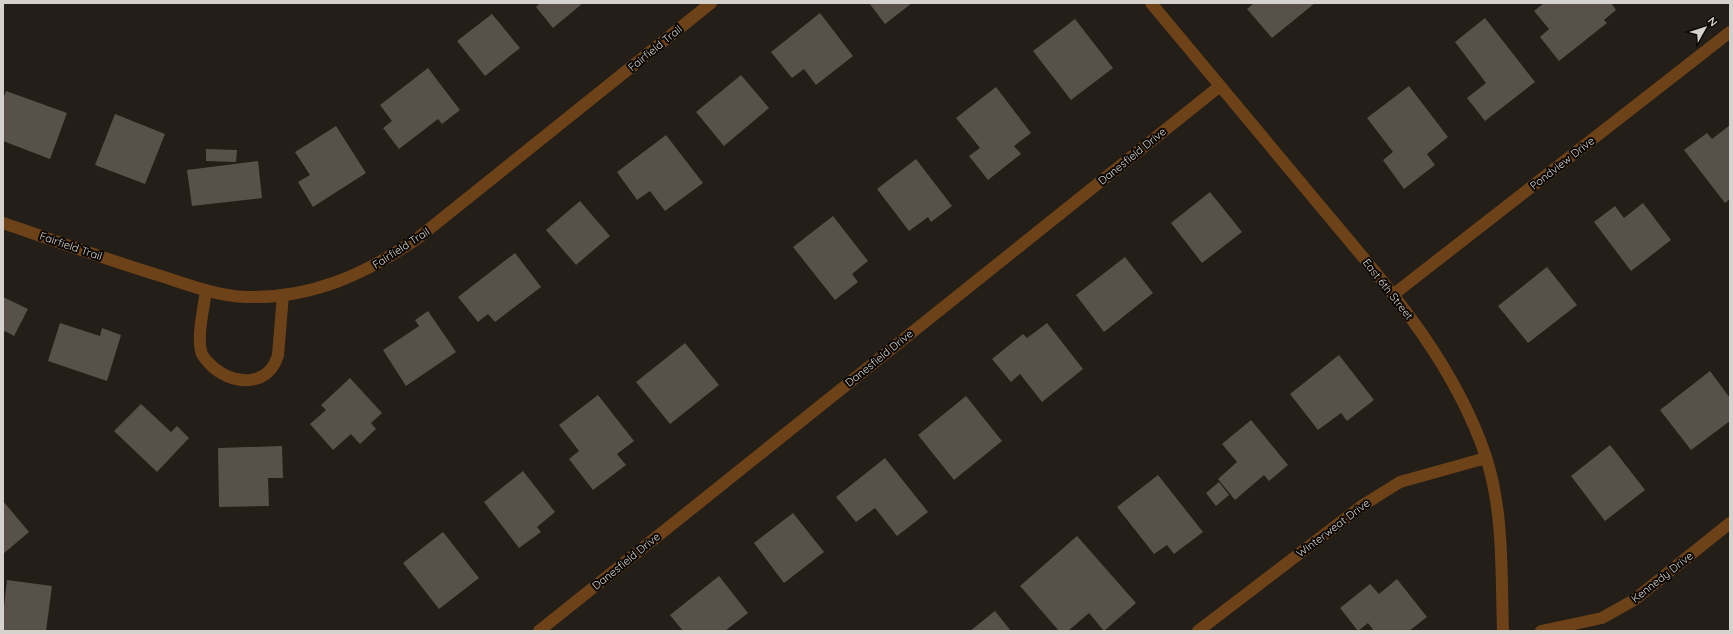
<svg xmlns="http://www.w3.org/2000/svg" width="1733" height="634" font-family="Quicksand,sans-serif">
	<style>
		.building { fill: #575149 }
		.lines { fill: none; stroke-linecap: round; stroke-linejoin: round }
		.street { stroke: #6e4218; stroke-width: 12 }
		.labels { text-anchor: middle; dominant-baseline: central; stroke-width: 4; stroke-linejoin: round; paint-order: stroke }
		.street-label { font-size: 11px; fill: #d5d1cd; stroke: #0b0806 }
	</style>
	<rect width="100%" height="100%" fill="#231e17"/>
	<path class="building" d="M540 3H583L553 28 536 7Z
		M869 3H912L885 24Z
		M1254 3H1315L1272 38 1247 9Z
		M1544 3H1611L1616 10 1604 20 1607 23 1559 61 1540 37 1549 29 1534 11Z
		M820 13 853 56 816 85 804 69 792 78 771 52Z
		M492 14 520 48 485 76 457 41Z
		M1485 18 1535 82 1485 121 1467 98 1486 83 1455 42Z
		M1075 19 1113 68 1071 100 1033 51Z
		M428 68 460 110 442 124 438 119 399 149 383 128 392 121 380 105Z
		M741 75 769 108 724 146 696 112Z
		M1409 86 1448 137 1427 154 1435 165 1404 189 1383 160 1393 152 1367 118Z
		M996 87 1031 133 1014 146 1021 154 988 180 969 156 980 148 956 118Z
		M6 91 67 113 50 159 3 141V99Z
		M115 114 165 134 145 184 95 165Z
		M1730 125V199L1725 203 1684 150 1707 133 1712 139Z
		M336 126 366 173 313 207 298 182 310 175 295 152Z
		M666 135 703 183 665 211 650 191 637 200 617 172Z
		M206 149 237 150 236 162 206 161Z
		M916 159 952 206 931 222 928 217 909 231 877 189Z
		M258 161 262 198 192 206 187 170Z
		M1210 192 1242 232 1202 263 1171 223Z
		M580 201 610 236 576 265 546 230Z
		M1643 203 1671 240 1631 271 1594 222 1615 206 1624 218Z
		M833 216 868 261 852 274 858 282 835 300 793 247Z
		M515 253 541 287 495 322 488 314 478 322 458 297Z
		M1125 257 1153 293 1104 332 1076 295Z
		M1547 267 1577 305 1528 343 1498 306Z
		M3 297 28 309 14 336 5 331 3 335Z
		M428 311 456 352 406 386 383 350 419 326 415 320Z
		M60 323 100 336 102 328 121 335 107 381 48 361Z
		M1047 323 1083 369 1042 402 1020 374 1011 382 992 359 1023 334 1027 338Z
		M685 343 719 385 670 424 636 382Z
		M1339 355 1374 400 1347 421 1341 413 1318 430 1290 394Z
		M1710 371 1730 398V421L1691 450 1660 410Z
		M350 378 382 413 371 423 376 429 360 444 351 434 333 450 310 424 326 410 321 405Z
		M598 395 634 441 617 454 626 465 593 490 569 459 579 451 559 425Z
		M966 396 1002 441 954 480 918 435Z
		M141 404 171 432 177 426 189 438 157 472 114 431Z
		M1251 420 1288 465 1269 481 1264 475 1235 500 1218 479 1237 462 1222 444Z
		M1610 445 1645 490 1605 521 1571 476Z
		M282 446 283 478H268L269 506 219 507 218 448Z
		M885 458 928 512 897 536 875 508 856 522 836 497Z
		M523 471 555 512 537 527 541 532 519 548 484 502Z
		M1158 475 1203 532 1174 554 1167 545 1154 554 1117 507Z
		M1219 482 1229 495 1216 506 1206 493Z
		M3 501 29 532 3 554Z
		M793 513 824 552 784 583 754 543Z
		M443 532 479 578 439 609 403 563Z
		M1077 536 1136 603 1104 631 1089 613 1068 631H1059L1020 586Z
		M719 576 748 613 725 631H683L670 615Z
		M1397 579 1427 617 1409 631H1374L1368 623 1358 631 1340 608 1370 584 1379 594Z
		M7 580 52 586 46 631H3V616Z
		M995 611 1011 631H970Z"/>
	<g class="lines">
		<path class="street" d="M1151 3C1206 69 1261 135 1316 201 1381 279 1453 358 1486 457 1504 513 1501 573 1503 631
			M3 223C56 241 108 260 161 276 189 285 217 296 246 297 311 299 366 274 418 238L711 3
			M206 290C204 308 196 338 202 354 204 359 210 364 214 368 236 386 269 386 278 355L283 295
			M1394 294 1730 32
			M539 631 1220 86
			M1198 631 1363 505 1400 482 1486 458
			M1541 631 1602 618 1634 600 1730 523"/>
	</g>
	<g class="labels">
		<g class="street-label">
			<text transform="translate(655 48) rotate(-39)">Fairfield Trail</text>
			<text transform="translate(1132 156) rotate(-39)">Danesfield Drive</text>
			<text transform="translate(1562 163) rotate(-38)">Pondview Drive</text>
			<text transform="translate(71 246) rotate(19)">Fairfield Trail</text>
			<text transform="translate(401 248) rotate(-33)">Fairfield Trail</text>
			<text transform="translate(1388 289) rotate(52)">East 6th Street</text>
			<text transform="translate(879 358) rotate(-39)">Danesfield Drive</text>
			<text transform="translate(1333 528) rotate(-37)">Winterweat Drive</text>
			<text transform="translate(626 561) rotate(-39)">Danesfield Drive</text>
			<text transform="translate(1662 577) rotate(-38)">Kennedy Drive</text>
		</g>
	</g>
	<rect width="1733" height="634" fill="none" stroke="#d5d1cd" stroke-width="8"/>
	<g transform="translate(1705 28) rotate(51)" stroke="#0b0806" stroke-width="3" paint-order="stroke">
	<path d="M0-3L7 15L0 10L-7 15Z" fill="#d5d1cd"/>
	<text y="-6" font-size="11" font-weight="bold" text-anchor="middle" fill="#d5d1cd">N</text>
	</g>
</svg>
